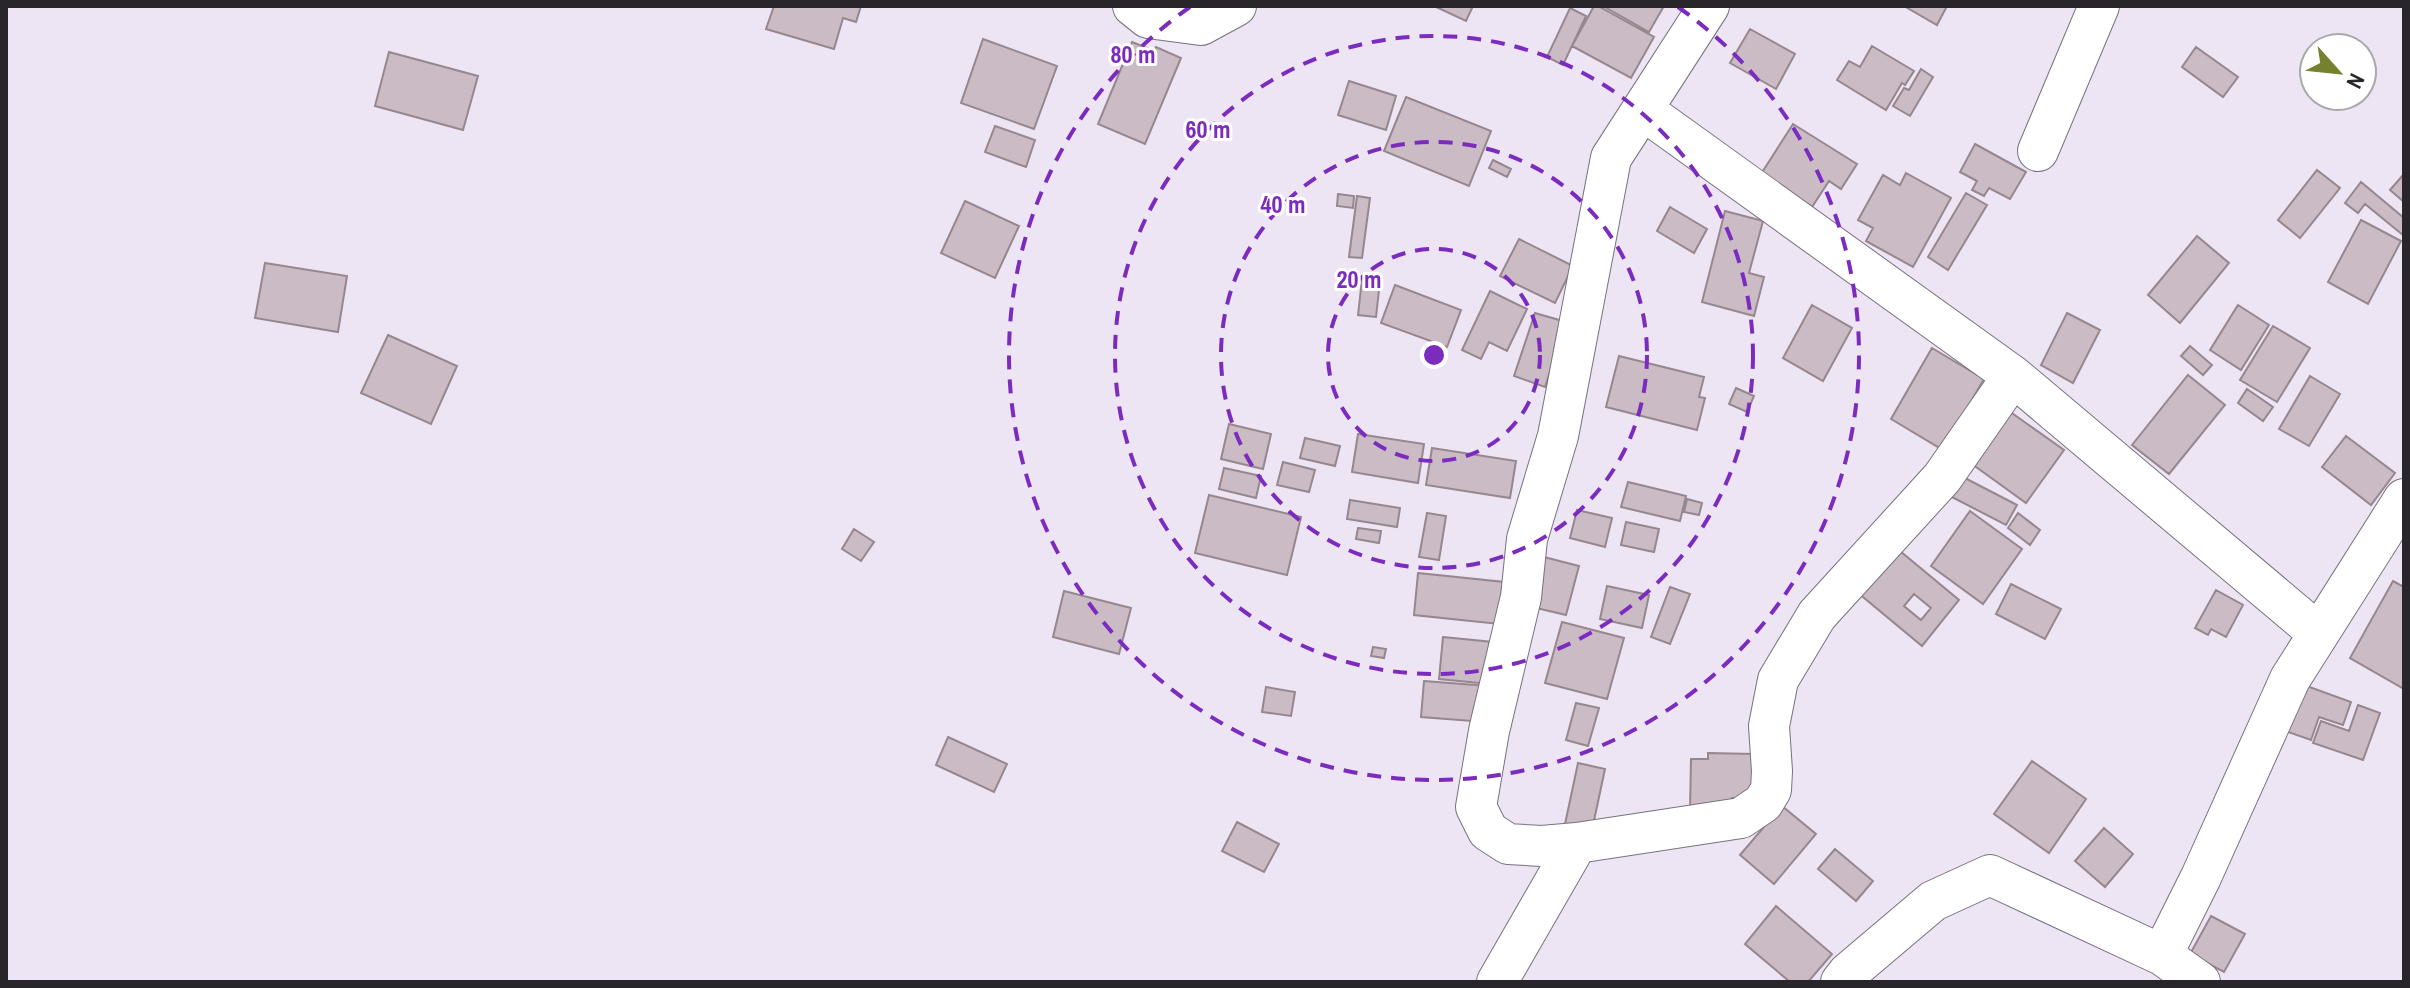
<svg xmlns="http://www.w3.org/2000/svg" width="2410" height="988" font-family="'Archivo Narrow',sans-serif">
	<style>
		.building { fill: #cbbbc4; stroke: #96878f; stroke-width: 2; fill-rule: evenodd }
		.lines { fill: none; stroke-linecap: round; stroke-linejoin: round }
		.minor-casing { stroke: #78717e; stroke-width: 42 }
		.minor { stroke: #fff; stroke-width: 40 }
		.ring { fill: none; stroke: #7b2cbf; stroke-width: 4; stroke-dasharray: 14 10 }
		.centre { fill: #7b2cbf; stroke: #fff; stroke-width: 4 }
		.ring-label { font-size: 24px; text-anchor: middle; font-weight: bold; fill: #7b2cbf; stroke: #fff; stroke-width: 6; stroke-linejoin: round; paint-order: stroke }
	</style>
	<rect width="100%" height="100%" fill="#ede5f4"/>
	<path class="building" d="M774 6H861L856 22 843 18 834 49 766 29Z
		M1434 6H1473L1466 21Z
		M1594 6H1598L1654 37 1631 78 1572 46Z
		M1603 6H1664L1649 32Z
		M1904 6H1947L1937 25Z
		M1570 8 1586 16 1563 65 1547 57Z
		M1750 29 1795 54 1776 89 1730 63Z
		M983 39 1057 66 1034 129 961 103Z
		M1132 42 1154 51 1156 47 1181 58 1145 144 1098 124Z
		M1872 46 1914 71 1905 85 1902 83 1886 110 1837 80 1849 61 1860 67Z
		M2196 47 2238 77 2223 97 2182 67Z
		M389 52 478 76 463 130 375 106Z
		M1921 69 1933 77 1910 116 1893 106 1904 88 1909 90Z
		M1349 81 1396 96 1386 130 1338 115Z
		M1406 97 1491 131 1469 186 1384 151Z
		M1793 124 1857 164 1841 189 1829 181 1812 207 1761 174Z
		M995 126 1035 140 1026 167 985 152Z
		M1975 144 2026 172 2010 199 1989 188 1984 196 1972 190 1977 181 1960 172Z
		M1493 160 1511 169 1507 177 1489 168Z
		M2317 170 2340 188 2300 238 2278 220Z
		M1906 173 1951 198 1913 267 1866 241 1873 228 1858 220 1883 175 1900 185Z
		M2404 174V202L2390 190Z
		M2361 182 2404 218V236L2365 204 2358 213 2345 203Z
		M1966 193 1987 205 1948 270 1928 257Z
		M1338 194 1354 196 1353 208 1337 206Z
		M1357 196 1370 198 1362 258 1349 257Z
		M965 201 1019 226 995 278 941 253Z
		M1670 207 1707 229 1694 253 1657 231Z
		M1725 211 1763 221 1749 273 1764 277 1754 316 1702 302Z
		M2361 220 2401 241 2368 304 2328 282Z
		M2197 236 2229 263 2180 323 2148 295Z
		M1519 239 1573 266 1555 303 1500 276Z
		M265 263 347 276 338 332 255 318Z
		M1362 279 1380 281 1376 317 1358 315Z
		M1395 285 1461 310 1447 347 1381 323Z
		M1490 291 1527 309 1507 351 1489 342 1481 359 1462 350Z
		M1812 305 1852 328 1823 381 1783 358Z
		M2238 305 2269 325 2241 370 2210 350Z
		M1535 313 1566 322 1545 387 1514 376Z
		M2067 313 2100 330 2073 383 2041 365Z
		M2273 326 2310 348 2277 402 2240 380Z
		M388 335 457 366 431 424 361 393Z
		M2190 346 2212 365 2203 375 2181 356Z
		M1932 348 1984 379 1943 450 1891 419Z
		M1619 356 1704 377 1699 397 1705 398 1697 430 1606 407Z
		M2188 375 2225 405 2169 474 2132 445Z
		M2310 376 2340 394 2309 446 2279 429Z
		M1736 388 1754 396 1747 412 1729 404Z
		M2247 389 2273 407 2263 421 2238 403Z
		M2009 411 2064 450 2026 503 1972 464Z
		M1229 424 1271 434 1263 469 1221 459Z
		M1358 434 1424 444 1418 483 1352 472Z
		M2346 436 2395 473 2371 505 2322 467Z
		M1305 438 1340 446 1335 466 1300 458Z
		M1432 448 1516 461 1510 498 1426 485Z
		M1283 462 1315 470 1309 492 1277 485Z
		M1224 468 1261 476 1256 498 1219 489Z
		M1961 476 2017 505 2006 525 1950 496Z
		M1628 482 1686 496 1680 521 1621 507Z
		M1209 495 1301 517 1287 575 1195 553Z
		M1687 499 1702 503 1699 515 1684 512Z
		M1350 500 1400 508 1397 527 1347 519Z
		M1577 510 1612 518 1605 547 1570 538Z
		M1970 511 2022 549 1983 604 1931 566Z
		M1427 513 1446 516 1439 560 1419 557Z
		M2018 513 2040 530 2030 545 2008 528Z
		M1626 522 1659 529 1654 552 1621 545Z
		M1358 528 1381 531 1379 543 1356 539Z
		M854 529 874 542 861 561 842 549Z
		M1894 546 1959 600 1922 646 1857 592ZM1914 594 1931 608 1921 620 1904 606Z
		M1544 557 1579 566 1566 615 1532 607Z
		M1418 573 1504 582 1499 624 1414 615Z
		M2393 581 2404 587V689L2350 658Z
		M2011 584 2061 609 2045 639 1996 614Z
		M1607 586 1649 595 1642 628 1600 619Z
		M1670 587 1690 594 1670 644 1651 637Z
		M2216 590 2243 605 2226 637 2211 629 2208 635 2195 628Z
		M1064 591 1131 608 1119 654 1053 637Z
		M1562 622 1624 638 1607 699 1545 683Z
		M1443 637 1493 642 1489 684 1439 679Z
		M1373 647 1386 649 1384 658 1371 656Z
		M1424 681 1488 686 1485 722 1421 717Z
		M2304 685 2351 702 2343 725 2319 717 2311 740 2288 732Z
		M1266 687 1295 692 1291 716 1262 712Z
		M1576 703 1599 708 1588 746 1566 740Z
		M2358 705 2380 713 2363 760 2313 743 2321 721 2349 731Z
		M948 737 1007 764 994 792 936 765Z
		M1708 753 1754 754 1752 799 1732 798V812L1690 811 1691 759H1708Z
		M2032 761 2086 799 2049 853 1994 814Z
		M1578 763 1605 769 1592 830 1565 824Z
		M1782 806 1816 834 1774 884 1740 855Z
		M1237 822 1279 844 1264 872 1222 851Z
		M2104 828 2133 854 2105 887 2075 861Z
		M1835 849 1873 881 1856 901 1818 869Z
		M1776 906 1832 954 1808 982H1790L1745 944Z
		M2211 916 2245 934 2224 972 2190 954Z"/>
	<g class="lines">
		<defs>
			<path id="minor" d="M1133 6 1148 18 1201 25 1236 6
				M1709 6 1611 158 1558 436 1527 539 1521 597 1489 731 1476 807 1488 831 1508 844 1542 846 1577 843 1741 818 1763 803 1771 790 1772 771 1769 726 1778 680 1817 615 1942 478 2013 376
				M1643 110 2013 376 2317 632
				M2038 151 2099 6
				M2162 955 2201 877 2290 679 2404 499
				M1497 982 1577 843
				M1841 982 1848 973 1933 901 1990 875 2162 955 2200 982"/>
		</defs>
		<use href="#minor" class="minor-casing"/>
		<use href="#minor" class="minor"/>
	</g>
	<g class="ring">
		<circle cx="1434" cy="355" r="106"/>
		<circle cx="1434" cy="355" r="213"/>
		<circle cx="1434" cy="355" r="319"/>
		<path d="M1678 7A425 425 0 1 1 1190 7"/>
	</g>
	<circle cx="1434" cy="355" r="12" class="centre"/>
	<g class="ring-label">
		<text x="1133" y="63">80 m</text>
		<text x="1208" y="138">60 m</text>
		<text x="1283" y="213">40 m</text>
		<text x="1359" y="288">20 m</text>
	</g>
	<rect width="2410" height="988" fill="none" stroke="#29262b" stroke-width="16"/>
	<g transform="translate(2338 72) rotate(117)"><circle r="38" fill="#ffffff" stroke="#a9a8aa" stroke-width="2"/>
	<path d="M0-6L14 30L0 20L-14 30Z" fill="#76812d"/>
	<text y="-12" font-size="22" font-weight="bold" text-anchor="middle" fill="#29262b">N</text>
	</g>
</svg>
